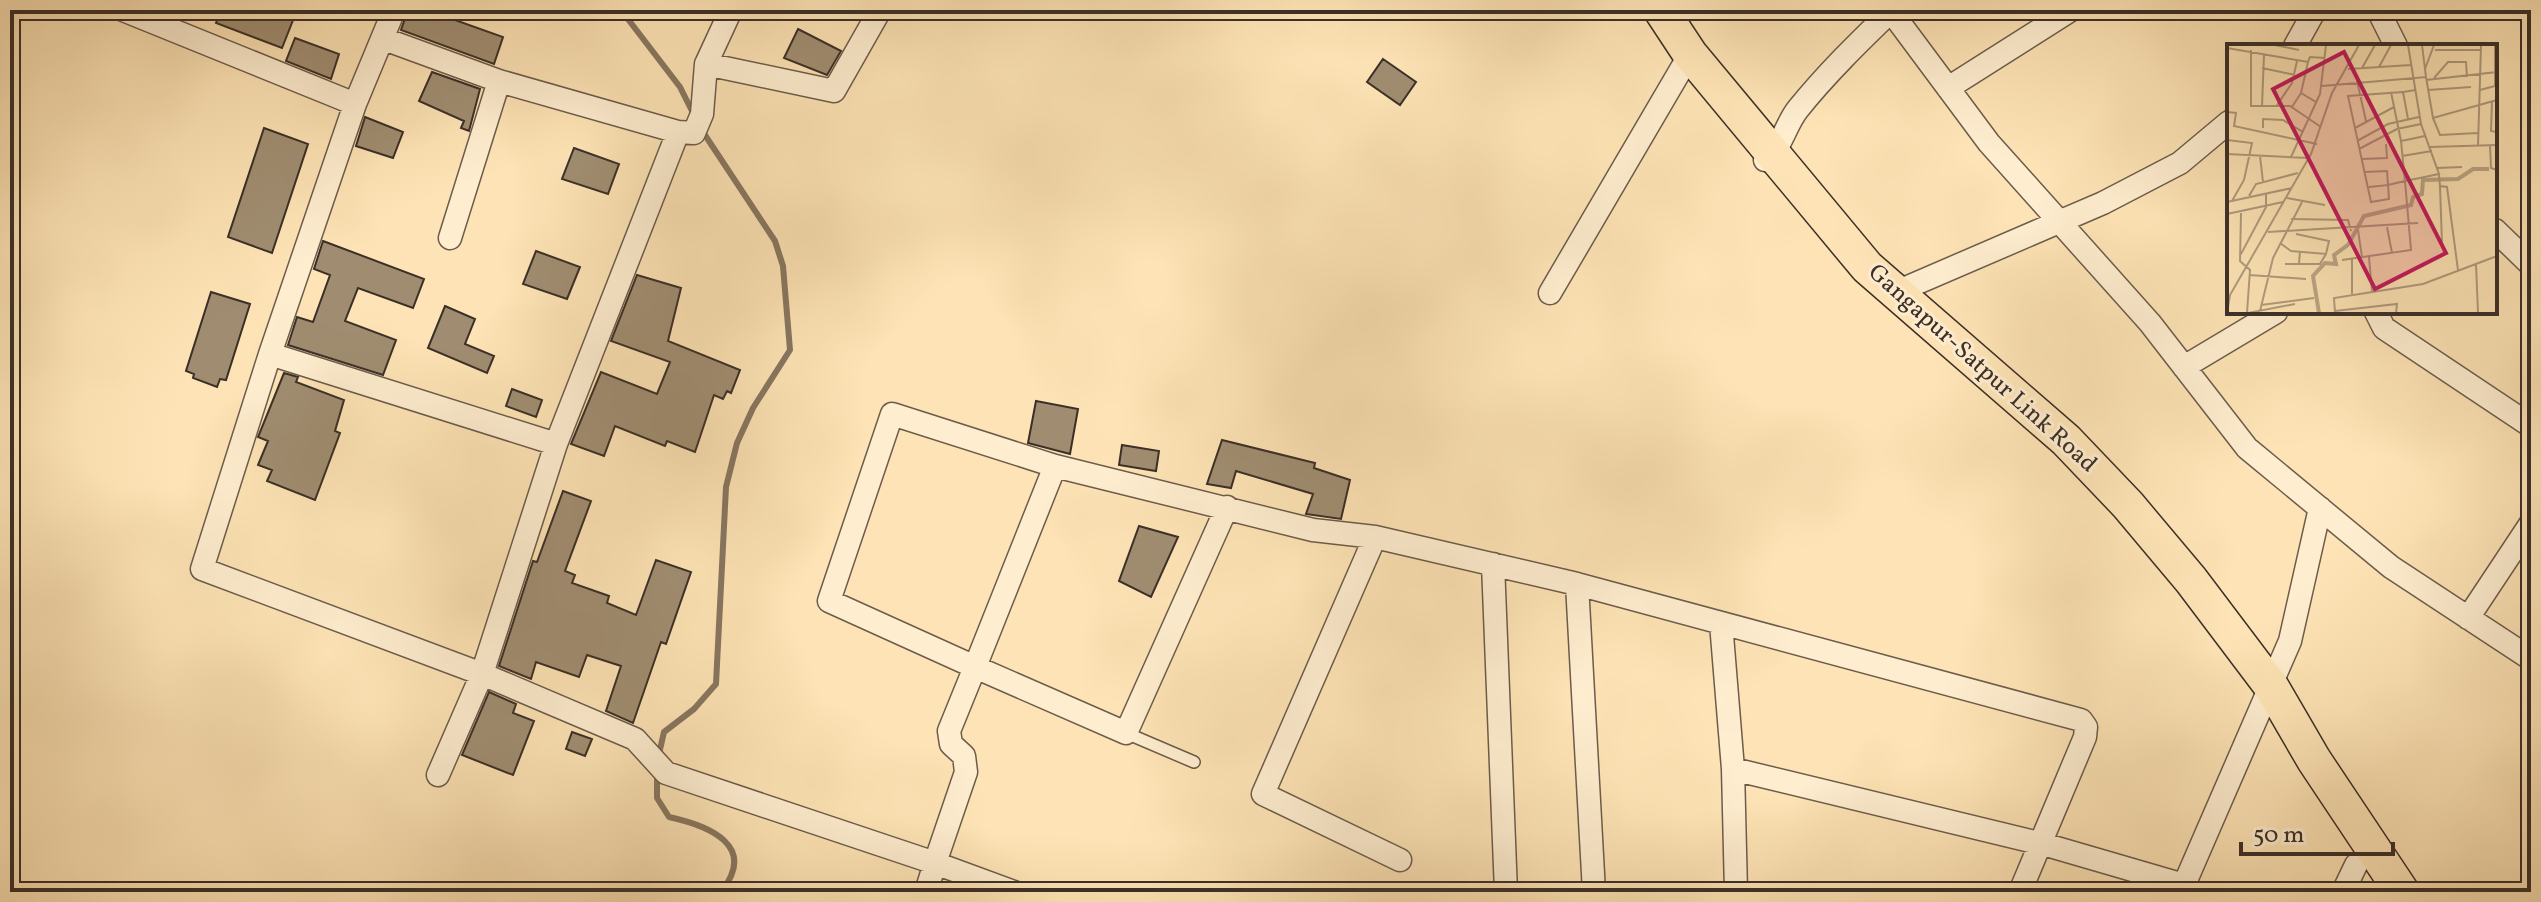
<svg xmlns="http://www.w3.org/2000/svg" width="2541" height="902" font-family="Vollkorn,serif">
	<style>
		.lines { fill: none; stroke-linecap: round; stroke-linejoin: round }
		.stream { stroke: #887660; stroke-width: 6 }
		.building { fill: #a08d71; stroke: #3b2f28; stroke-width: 2 }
		.lane-casing { stroke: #6c5c4b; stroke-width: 14 }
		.street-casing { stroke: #6c5c4b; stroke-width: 25 }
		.primary-casing { stroke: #3b2f28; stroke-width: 37 }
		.lane { stroke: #feedcf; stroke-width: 11 }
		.street { stroke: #feedcf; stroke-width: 22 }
		.primary { stroke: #fde3b5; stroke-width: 34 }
		.labels { text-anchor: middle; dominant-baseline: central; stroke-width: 6; stroke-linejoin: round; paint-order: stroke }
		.street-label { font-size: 24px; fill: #3b2f28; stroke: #feedcf }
		.inset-river { fill: none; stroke: #bba685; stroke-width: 4 }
		.inset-road { fill: none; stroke: #af9b7d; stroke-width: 2 }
		.view { fill: #c2185b; fill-opacity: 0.15; stroke: #c2185b; stroke-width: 4 }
		.inset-edge { fill: none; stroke: #3b2f28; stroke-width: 4 }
	</style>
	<rect width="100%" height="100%" fill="#fde3b5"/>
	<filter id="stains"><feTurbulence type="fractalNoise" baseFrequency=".0025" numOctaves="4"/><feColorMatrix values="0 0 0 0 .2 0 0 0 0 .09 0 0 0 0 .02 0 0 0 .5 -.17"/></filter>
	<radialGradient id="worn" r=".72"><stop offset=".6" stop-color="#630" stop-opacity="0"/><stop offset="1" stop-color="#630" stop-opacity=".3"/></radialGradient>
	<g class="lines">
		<path class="stream" d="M621 10 680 87 694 115
			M659 754 664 732 694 709 716 684 726 487 737 443 753 408 790 350 783 266 775 241 701 129
			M657 773V798L669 817C710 826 758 846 721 892"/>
	</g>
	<path class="building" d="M221 10H297L282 48 216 23Z
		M408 10H427L503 37 494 64 401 30Z
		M798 29 841 51 827 75 784 58Z
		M295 38 339 54 331 79 286 61Z
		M1383 59 1416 82 1400 105 1367 82Z
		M432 72 480 89 469 131 461 128 464 121 419 101Z
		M365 117 403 132 393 158 356 146Z
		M264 128 308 144 272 253 228 237Z
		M574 148 619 164 608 194 562 179Z
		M323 241 424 279 413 308 358 288 345 321 396 340 383 375 288 345 297 317 313 322 330 275 314 269Z
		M536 251 580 267 567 299 523 284Z
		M637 275 681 288 668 341 740 370 731 393 727 391 723 399 714 395 695 452 667 441 665 446 615 426 604 456 571 444 601 372 657 394 670 362 611 341Z
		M211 292 250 304 226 380 220 379 217 387 193 378 194 374 186 371Z
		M445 306 475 319 465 344 494 356 487 373 428 348Z
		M284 373 298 377 296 382 344 400 335 431 340 433 315 500 267 481 272 470 258 465 268 441 258 437Z
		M512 389 542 400 536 417 506 406Z
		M1036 401 1078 409 1070 454 1028 443Z
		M1222 440 1315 463 1314 468 1350 480 1341 519 1306 514 1313 494 1236 471 1231 488 1207 484Z
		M1122 445 1159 451 1156 471 1119 465Z
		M563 491 591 501 565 571 575 575 572 583 609 596 607 603 636 615 656 560 691 572 666 644 661 642 633 723 606 711 621 666 587 655 579 677 536 662 531 679 499 666 533 561 537 562Z
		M1139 526 1178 537 1151 597 1119 581Z
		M489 692 516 704 513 713 534 721 513 775 462 755Z
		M572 732 592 739 585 756 566 749Z"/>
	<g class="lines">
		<defs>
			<path id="lane" d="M1126 733 1194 762"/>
			<path id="street" d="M123 10 355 104
				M394 10 355 104 270 354 202 569 482 674 635 739 666 773 935 863 926 892
				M1890 10 1989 143 2150 323 2247 448 2391 567 2531 659
				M2378 10 2396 46
				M384 39 499 81 678 132
				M2295 46 2315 10
				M706 64 834 91 880 10
				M1948 88 2071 10
				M1765 160C1782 148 1785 125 1798 109 1827 73 1859 42 1892 10
				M2495 230 2531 265
				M450 238 499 81
				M1550 293 1690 54
				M1894 293 2103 203 2180 163 2229 122
				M2376 312 2384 328 2531 426
				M270 354 556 444
				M2184 367 2276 312
				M1055 466 975 667 829 601 892 414 1055 466 1313 530 1375 537 1577 584 2081 720 2086 727 2085 737 2020 892
				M1375 537 1263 794 1400 860
				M1493 564 1506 892
				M1577 584 1594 892
				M2468 618 2531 523
				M1721 623 1733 769 1736 892
				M1733 769 2043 844 2184 885
				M438 775 482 674 556 444 678 132 694 133 702 114 706 64 731 10
				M1014 892 935 863 966 772 964 756 951 744 949 731 975 667 1126 733 1227 507
				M2181 892 2290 641 2320 508
				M2343 892 2356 865"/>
			<path id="primary" d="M1661 10 1690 54 1867 267 2066 440 2128 505 2191 580 2271 686 2314 760 2402 892"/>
		</defs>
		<use href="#lane" class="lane-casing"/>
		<use href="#street" class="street-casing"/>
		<use href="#primary" class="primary-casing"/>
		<use href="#lane" class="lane"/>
		<use href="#street" class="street"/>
		<use href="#primary" class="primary"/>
	</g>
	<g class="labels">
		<g class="street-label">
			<text transform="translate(1982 369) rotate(42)">Gangapur-Satpur Link Road</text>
		</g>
	</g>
	<g transform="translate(2227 44)">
		<rect width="270" height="270" fill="#fde3b5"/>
		<path class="inset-river" d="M92 269 86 232 98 219 109 220 107 211 121 201 137 172 184 161 186 153 195 150 196 136 231 135 246 125H262"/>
		<path class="inset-road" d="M48 1 72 6M195 1 199 33M0 4 81 18 83 13 98 14M24 6V62H63L94 83M208 6H254M152 23 164 1M35 24 68 31M135 24 148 1M121 25 184 21M198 25 207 1M207 34 221 18H239L240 33M199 36 270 28M130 37 139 77M95 42 199 33 206 74 270 56M201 46 244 43M253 46 268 42V1M164 48 174 97M74 49 81 18M265 57 264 87 270 88M50 61 65 39 70 17M35 62 37 11M65 63 74 49 89 58M0 68 9 69 7 82 90 100M206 74 213 91 251 89M181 75 176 48 188 46M36 84V75L56 76 76 88M128 84 167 63M0 96 25 99 17 136 5 157M130 97 161 80 192 73M263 101 264 124 270 126M251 102 254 1M203 103 270 101M132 105 170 85 194 80M0 110 81 114M33 112 36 138M175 112 205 107M64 113 93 50 99 1M135 115 160 114 159 100M210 124 235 123M138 128 160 127 161 141 178 137 174 97 198 92M212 131 213 142 220 143 231 226M213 142 215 200M142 143 161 141 162 155 144 158 121 52 176 48M22 152 29 140 71 129M60 154 98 161M0 158 65 144M14 169 13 217 23 226 20 269M0 170 56 158M64 175 121 176 124 187M160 183 165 209M131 186 135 213M41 188 191 179M53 199 64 207 99 210 102 197 69 190M14 210 39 163V150M142 213 145 247M115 216 184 206 178 137 212 130 194 80 181 1M0 218 1 170M58 220H72L73 207M72 220H93L99 210M249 220 251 269M22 231 79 235M125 250V215M34 261 87 254M33 267 46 214 75 158M108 267 170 260 169 269M0 269 3 251 84 110 105 49 132 1M21 269 68 260M108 269 107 254 196 240 270 212"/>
		<path class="view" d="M117 8 219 209 148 245 46 45Z"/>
		<rect width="270" height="270" class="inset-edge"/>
	</g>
	<rect width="2541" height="902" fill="none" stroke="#fde3b5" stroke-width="40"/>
	<rect x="12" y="12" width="2517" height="878" fill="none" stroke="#3b2f28" stroke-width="4"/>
	<rect x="20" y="20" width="2501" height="862" fill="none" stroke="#3b2f28" stroke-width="2"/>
	<path d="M2241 842v12h152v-12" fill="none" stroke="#3b2f28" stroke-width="4"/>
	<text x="2253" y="842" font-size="24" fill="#3b2f28" stroke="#feedcf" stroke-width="6" paint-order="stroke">50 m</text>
	<rect width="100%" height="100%" filter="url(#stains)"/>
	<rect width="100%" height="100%" fill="url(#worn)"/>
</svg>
